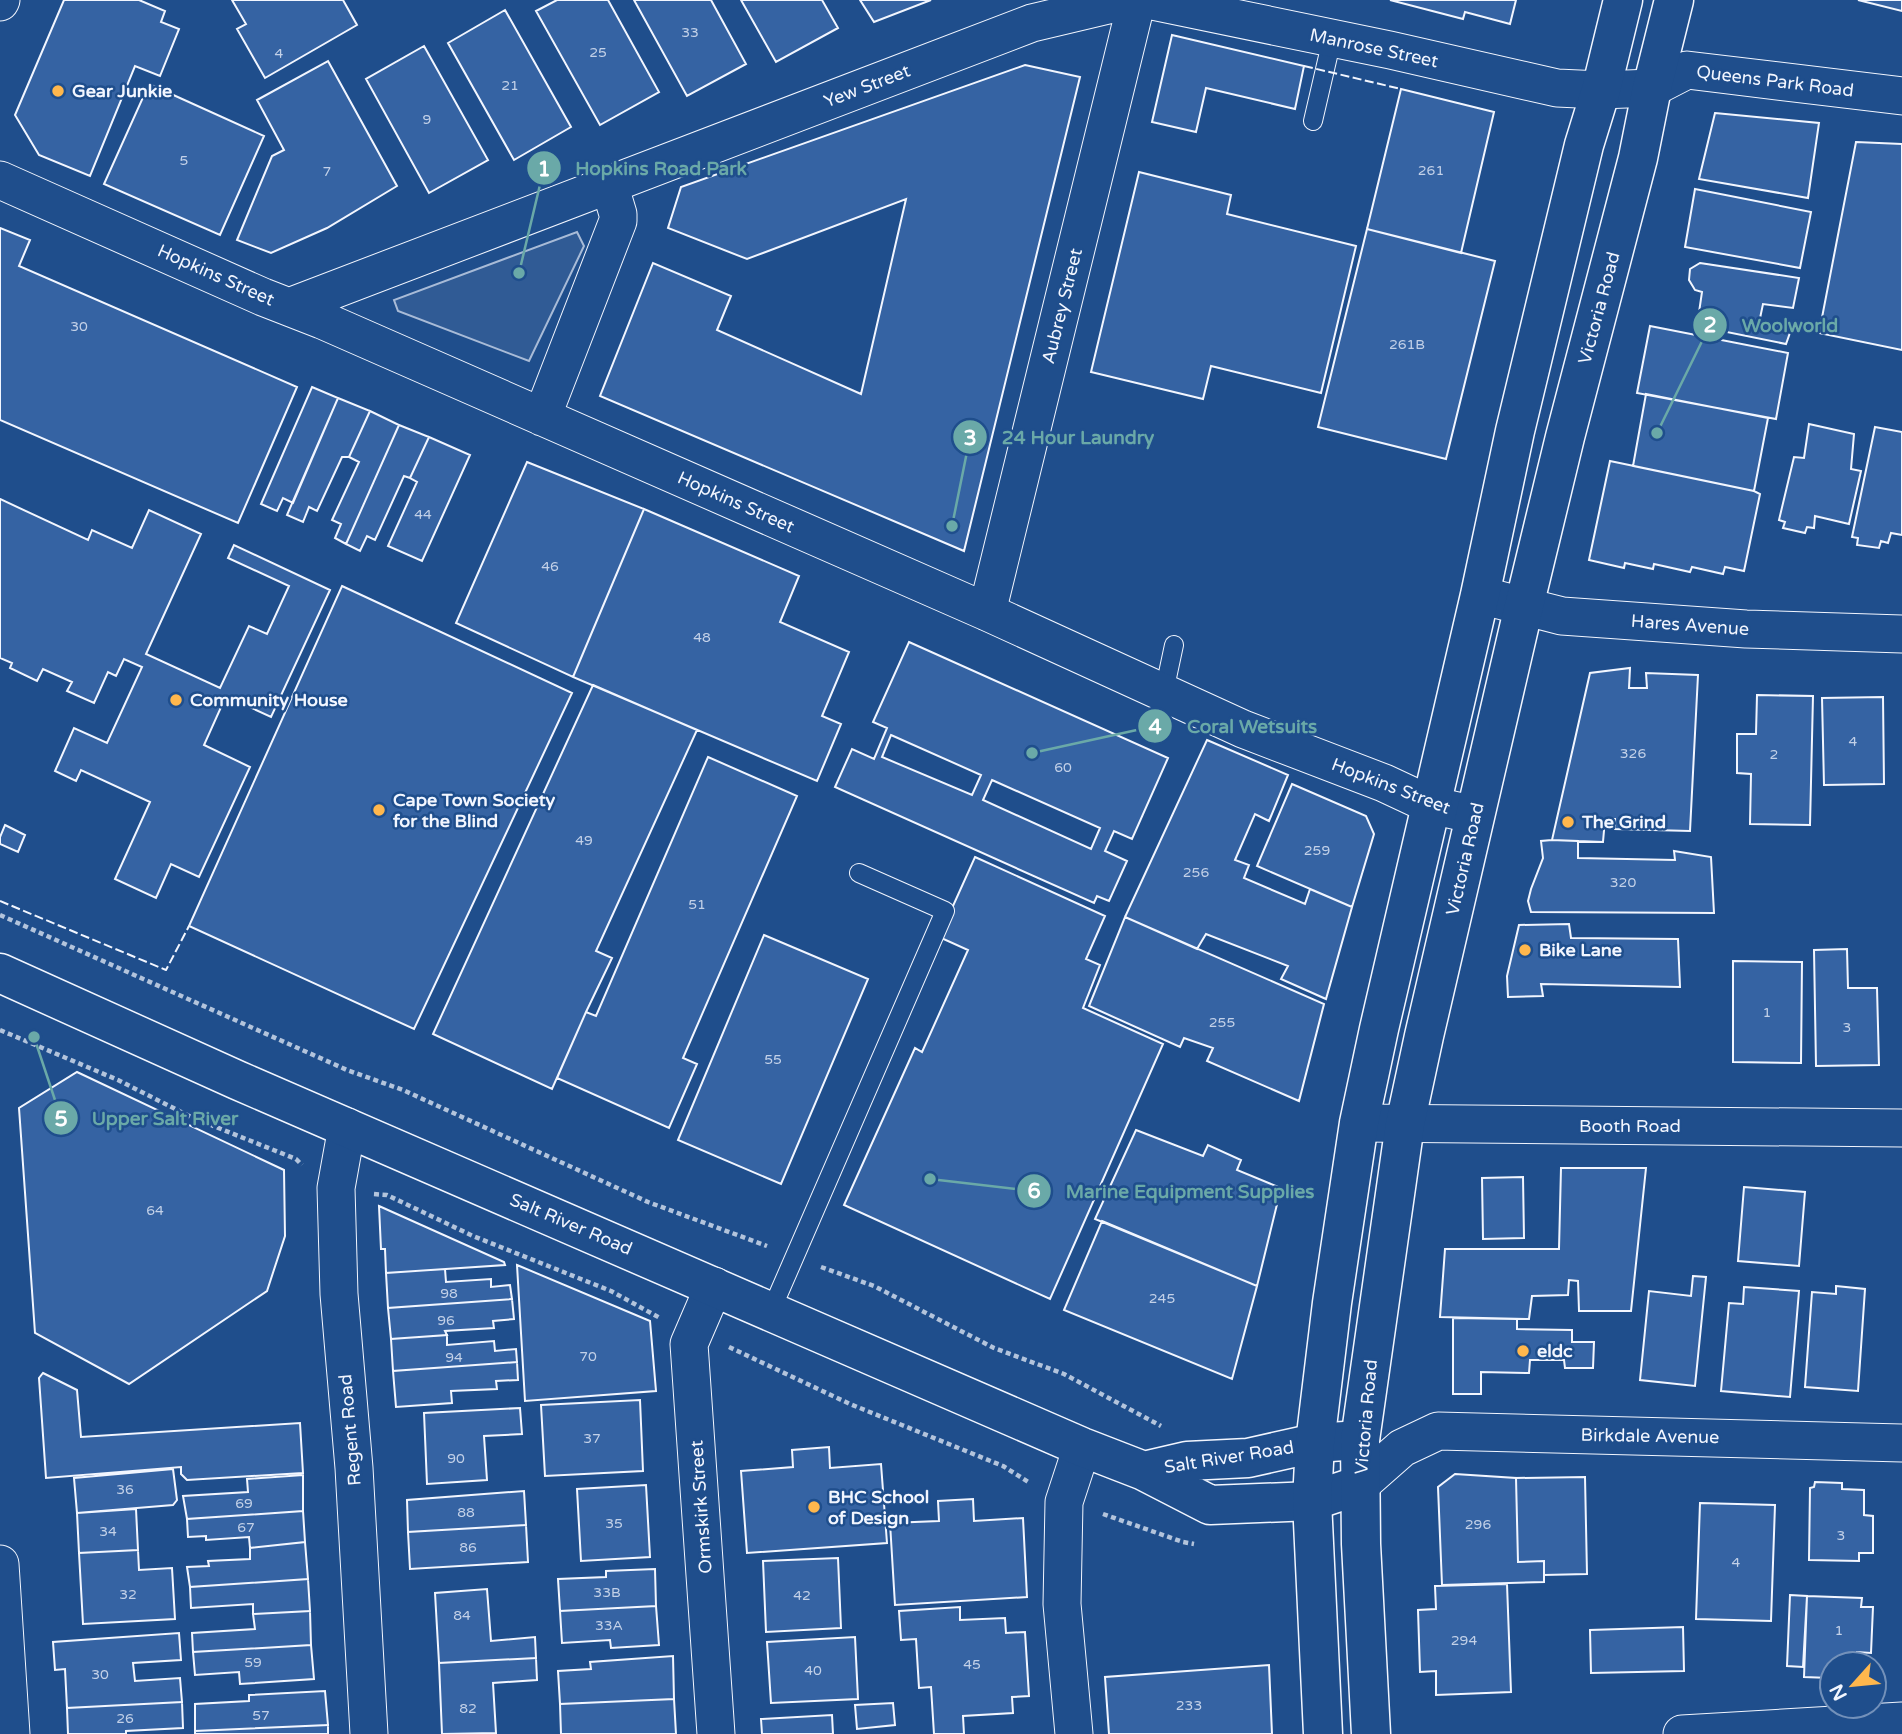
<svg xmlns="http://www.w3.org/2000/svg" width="1902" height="1734" font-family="'Varela Round',sans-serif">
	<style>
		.green { fill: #305b95; stroke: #a8bbd7; stroke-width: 2 }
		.building { fill: #3563a3; stroke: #f2f6ff; stroke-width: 2; fill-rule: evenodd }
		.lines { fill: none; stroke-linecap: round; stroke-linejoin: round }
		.service-casing { stroke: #f2f6ff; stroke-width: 20 }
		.minor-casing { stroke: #f2f6ff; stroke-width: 39 }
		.tertiary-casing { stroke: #f2f6ff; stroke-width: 41 }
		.secondary-casing { stroke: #f2f6ff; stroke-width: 41 }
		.path { stroke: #b3c4dc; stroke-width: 4.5; stroke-dasharray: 5 3.5; stroke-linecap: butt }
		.service { stroke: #1f4e8c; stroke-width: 18 }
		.minor { stroke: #1f4e8c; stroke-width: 37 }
		.tertiary { stroke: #1f4e8c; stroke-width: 38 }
		.secondary { stroke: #1f4e8c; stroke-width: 38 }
		.fence { stroke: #f2f6ff; stroke-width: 2; stroke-dasharray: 9 3.5; stroke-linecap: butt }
		.poi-dot { fill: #ffb74d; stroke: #1f4e8c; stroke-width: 2.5 }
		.labels { text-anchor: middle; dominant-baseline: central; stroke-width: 5; stroke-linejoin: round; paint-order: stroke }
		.number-label { font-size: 14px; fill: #c3d1e8 }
		.street-label { font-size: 18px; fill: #f2f6ff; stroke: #1f4e8c }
		.poi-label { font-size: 18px; font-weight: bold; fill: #f2f6ff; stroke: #1f4e8c; text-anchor: start }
		.leader { fill: none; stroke: #6aa9a8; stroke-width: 2.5 }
		.callout-dot { fill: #6aa9a8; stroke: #1f4e8c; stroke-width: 2.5 }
		.mark-label { font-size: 21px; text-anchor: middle; font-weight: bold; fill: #fff }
		.callout-label { font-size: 19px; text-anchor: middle; font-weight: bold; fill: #6aa9a8; stroke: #1f4e8c; stroke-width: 5; stroke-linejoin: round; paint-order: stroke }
	</style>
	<rect width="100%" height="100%" fill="#1f4e8c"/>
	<path class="green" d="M577 232 584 246 529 361 398 311 394 300Z"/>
	<path class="building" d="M64 0H139L165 11 161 22 179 29 160 76 135 66 90 176 39 155 15 115Z
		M232 0H343L357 25 265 78 237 29 246 24Z
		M557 0H608L659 92 600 125 536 11Z
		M634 0H711L746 64 687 96Z
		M741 0H822L838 28 776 62Z
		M860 0H931L874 22Z
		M1390 0H1516L1510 24 1465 12 1463 19Z
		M1858 0H1902V11Z
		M505 10 571 127 514 160 448 43Z
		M1172 35 1304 66 1295 109 1206 88 1196 132 1152 122Z
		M424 46 488 160 429 193 366 79Z
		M328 61 397 186 327 228 271 253 237 240 272 156 284 150 257 100Z
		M1025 65 1080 77 964 551 600 396 653 263 731 296 717 330 861 394 906 199 747 259 668 228 681 187Z
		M149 84 264 136 220 235 104 184Z
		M1401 89 1494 112 1461 253 1367 229Z
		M1715 113 1819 123 1808 198 1699 179Z
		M1856 142 1902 144V350L1819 333Z
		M1139 172 1231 195 1227 214 1356 246 1321 393 1211 366 1203 399 1091 372Z
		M1695 189 1811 212 1800 268 1685 247Z
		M0 228 30 240 19 266 297 387 238 523 0 420Z
		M1367 229 1495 261 1446 459 1318 427Z
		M1700 263 1799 278 1793 308 1763 304 1759 323 1792 327 1786 344 1697 326 1702 292 1695 290 1689 280 1690 269Z
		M1650 326 1788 353 1776 419 1637 393Z
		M312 387 338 398 293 503 283 498 277 511 261 504Z
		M1646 394 1768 418 1754 491 1633 466Z
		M338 398 370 411 349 457H342L317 511 309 507 303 522 287 515Z
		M370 411 399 425 346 544 335 538 341 524 332 520 359 462 349 457Z
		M1809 424 1854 434 1851 469 1861 471 1849 524 1815 516 1814 528 1807 527 1805 533 1783 528 1785 522 1779 520 1794 457 1804 458Z
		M399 425 429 437 410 478 404 476 375 540 367 536 360 551 346 544Z
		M1875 427 1902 432V535L1891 533 1888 543 1881 541 1879 548 1857 545 1858 538 1852 537Z
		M429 437 470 455 422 561 388 546 417 482 410 478Z
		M1610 461 1754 491 1760 494 1744 571 1725 567 1723 574 1692 567 1690 572 1654 564 1653 569 1625 563 1624 568 1589 560Z
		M527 462 644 509 573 677 456 623Z
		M0 499 88 540 92 530 132 548 149 510 201 534 146 654 220 688 249 626 267 634 289 586 228 558 234 545 330 590 271 717 226 696 204 745 250 767 199 877 171 864 156 898 115 879 150 802 81 770 76 781 55 771 74 728 107 743 142 667 124 659 116 676 108 672 94 703 67 691 72 682 43 669 37 681 10 668 12 663 0 658Z
		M644 509 799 576 780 622 849 652 822 716 841 724 817 781 573 677Z
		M342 586 572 693 414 1029 189 926Z
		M909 642 1168 758 1132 839 1114 831 1105 851 1127 861 1109 901 1097 896 1094 903 835 787 852 749 874 759 887 728 873 722ZM891 735 981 775 972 795 882 757ZM992 780 1100 828 1091 849 983 800Z
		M1630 668 1629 688H1647L1646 673 1698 675 1690 831 1615 829V819H1605L1603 842 1552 840 1590 673Z
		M593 685 697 730 596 951 612 958 586 1012 552 1089 433 1034Z
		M1757 695 1813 696 1810 825 1750 824 1751 774 1737 773V734H1756Z
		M1883 697 1884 784 1824 785 1822 698Z
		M1207 740 1288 775 1269 821 1255 814 1235 860 1249 865 1244 878 1305 904 1310 889 1352 907 1326 999 1281 979 1288 966 1206 934 1197 949 1125 917Z
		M708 757 797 796 683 1058 697 1064 669 1128 557 1078 586 1012 596 1016Z
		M1292 784 1366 816 1374 834 1352 907 1257 866Z
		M5 825 25 835 18 852 0 844V837Z
		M1552 840 1578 841V858L1675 860 1674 851 1711 857 1714 913 1531 912 1528 901 1531 889 1543 858 1541 841Z
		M975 857 1105 916 1086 959 1100 965 1083 1008 1163 1044 1050 1299 844 1205 915 1048 922 1052 968 950 939 937Z
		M1125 917 1324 1004 1299 1101 1207 1061 1213 1048 1184 1038 1180 1047 1089 1006Z
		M1569 924 1571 938 1678 939 1680 987 1541 984 1543 996 1508 997 1507 976 1519 925Z
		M764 935 868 979 781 1184 678 1140Z
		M1847 949 1848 988H1877L1879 1065 1816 1066 1814 950Z
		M1733 961 1802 962 1801 1063 1733 1062Z
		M77 1072 284 1170 285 1236 267 1291 129 1384 35 1333 19 1108Z
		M1136 1130 1203 1156 1208 1145 1241 1160 1237 1170 1281 1188 1257 1286 1095 1219Z
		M1561 1168H1646L1631 1311H1579L1578 1281 1569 1280 1568 1295 1532 1296 1529 1319 1440 1317 1445 1249H1559Z
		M1523 1177 1524 1238 1483 1239 1482 1178Z
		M1744 1187 1805 1192 1799 1266 1738 1261Z
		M379 1206 504 1262 505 1265 386 1273 385 1249H381Z
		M1102 1221 1257 1286 1232 1379 1064 1310Z
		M517 1265 650 1321 656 1391 525 1401Z
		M445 1269 446 1282 491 1279V1287L510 1285 512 1299 388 1308 386 1273Z
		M1693 1276 1706 1277 1695 1386 1640 1380 1649 1291 1691 1296Z
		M1836 1286 1865 1289 1858 1391 1805 1387 1812 1292 1836 1294Z
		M1744 1287 1799 1291 1790 1397 1721 1391 1729 1303 1743 1304Z
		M512 1299 514 1319 493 1321 494 1328 445 1331 447 1335 391 1339 388 1308Z
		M1453 1318 1517 1319V1329L1572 1330V1342H1594L1593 1368H1565L1564 1360H1530L1529 1373 1481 1372V1394H1453Z
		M447 1335V1345L494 1341 495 1351 516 1349 517 1362 393 1371 391 1339Z
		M517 1362 518 1380 496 1381 497 1389 451 1391 452 1403 396 1407 393 1371Z
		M43 1373 77 1390 81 1437 300 1423 303 1473 187 1480 181 1474V1467L46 1478 39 1378Z
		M640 1400 643 1471 545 1476 541 1405Z
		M520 1408 522 1434 484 1436 487 1480 427 1484 424 1413Z
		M829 1447 830 1468 881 1464 887 1543 747 1553 741 1471 793 1467 792 1450Z
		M173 1469 177 1500 173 1505 77 1513 74 1478Z
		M1455 1474 1516 1478 1518 1562 1544 1561V1582L1442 1585 1438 1487Z
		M303 1475V1511L187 1519 183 1496 248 1492 247 1479Z
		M1585 1477 1587 1574 1544 1575V1561L1518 1562 1516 1478Z
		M1815 1482 1842 1483V1489L1864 1490V1515L1873 1516V1553H1859V1561L1809 1560 1810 1488 1814 1487Z
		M646 1485 650 1557 581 1561 577 1489Z
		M524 1491 526 1525 408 1532 407 1500Z
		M973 1499 974 1521 1023 1518 1027 1597 895 1605 890 1523 939 1521 938 1501Z
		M1700 1503 1775 1505 1771 1621 1696 1619Z
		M136 1509 138 1550 79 1553 77 1513Z
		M303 1511 305 1542 250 1548 249 1537 206 1540V1536L188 1537 187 1519Z
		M526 1525 528 1562 410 1569 408 1532Z
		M305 1542 308 1579 190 1587 187 1567 209 1566 208 1561 250 1559V1548Z
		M138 1550 139 1570 172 1568 175 1619 83 1624 79 1553Z
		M838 1558 841 1628 766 1632 763 1561Z
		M655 1569 656 1606 560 1611 558 1579 606 1577V1571Z
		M308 1579 310 1611 253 1614V1604L191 1608 190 1587Z
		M1507 1584 1511 1692 1436 1695V1671L1420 1672 1418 1610 1436 1609 1435 1586Z
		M487 1589 491 1641 535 1637 536 1658 439 1663 435 1593Z
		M1790 1595 1807 1596 1803 1667 1787 1666Z
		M1807 1596 1862 1598 1861 1607H1873L1871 1653 1857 1652V1664H1832L1830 1678 1804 1677Z
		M656 1606 659 1645 611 1648 610 1640 562 1643 560 1611Z
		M960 1607V1620L1005 1618 1006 1633 1025 1632 1029 1696 1012 1697 1013 1713 963 1716 964 1734H934L931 1687 919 1688 916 1639 901 1640 899 1611Z
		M310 1611 311 1645 193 1652 192 1633 255 1629 253 1614Z
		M1683 1627 1684 1671 1591 1673 1590 1630Z
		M179 1633 181 1660 133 1663 135 1681 180 1678 182 1702 67 1708 65 1669 55 1670 53 1642Z
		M855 1637 858 1699 771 1703 767 1642Z
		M311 1645 314 1679 240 1684 239 1672 195 1675 193 1652Z
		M673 1656 674 1699 560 1704 558 1671 591 1669 590 1662Z
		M536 1658 537 1680 493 1683 496 1733 442 1734 439 1663Z
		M1269 1665 1272 1734H1109L1105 1677Z
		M325 1691 328 1725 195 1731V1704L249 1701V1695Z
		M674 1699 676 1734H561L560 1704Z
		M182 1702 183 1728 126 1731V1734H68L67 1708Z
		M893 1703 895 1725 857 1729 855 1705Z
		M832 1715 833 1734H762L761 1719Z
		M328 1725V1734H195V1731Z"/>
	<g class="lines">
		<defs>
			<path id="service" d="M1313 121 1332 39
				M1164 692 1174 645
				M771 1311 945 911 859 873"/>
			<path id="minor" d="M1147 0 1390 50 1557 88 1601 90 1652 88 1687 70 1902 96
				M0 2 1 0
				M0 180 263 297 322 320 987 612 1243 729 1384 783 1431 805 1475 815
				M289 307 1032 23 1129 0
				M542 417 618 221V214L609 184
				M1480 595 1562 616 1746 629 1902 634
				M987 612 1137 0
				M1359 1123 1902 1128
				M347 1127 336 1188 339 1294 354 1468 369 1734
				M714 1286 689 1344 716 1734
				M1360 1485 1402 1448 1438 1431 1902 1443
				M0 1564 11 1734
				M1074 1734 1062 1604 1064 1502 1082 1447
				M1682 1734 1902 1721"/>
			<path id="tertiary" d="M0 973 237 1080 1082 1447 1144 1471 1210 1505 1312 1501 1360 1485
				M1144 1471 1187 1461 1248 1458 1315 1443 1360 1440"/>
			<path id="secondary" d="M1323 1734 1312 1501 1315 1443 1332 1303 1359 1123 1379 1029 1480 595 1515 431 1584 145 1601 90 1623 0
				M1371 1734 1361 1544 1360 1440 1405 1124 1424 1036 1524 606 1565 437 1638 158 1652 88 1674 0"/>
		</defs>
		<use href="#service" class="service-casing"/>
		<use href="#minor" class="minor-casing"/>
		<use href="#tertiary" class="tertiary-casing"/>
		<use href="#secondary" class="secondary-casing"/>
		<path class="path" d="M0 915 347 1070 403 1090 648 1202 767 1246
			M0 1030 118 1080 191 1117 296 1159 302 1165
			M374 1194 387 1195 473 1236 611 1291 660 1318
			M821 1267 874 1286 994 1348 1064 1374 1161 1426
			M729 1347 850 1404 1003 1466 1030 1483
			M1103 1514 1183 1542 1194 1544"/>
		<use href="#service" class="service"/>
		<use href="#minor" class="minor"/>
		<use href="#tertiary" class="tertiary"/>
		<use href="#secondary" class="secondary"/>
		<path class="fence" d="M1304 66 1401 89
			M0 901 166 970 189 926"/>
	</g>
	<g class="poi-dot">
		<circle cx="58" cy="91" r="7"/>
		<circle cx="176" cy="700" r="7"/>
		<circle cx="379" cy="810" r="7"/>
		<circle cx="1568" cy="822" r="7"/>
		<circle cx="1525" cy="950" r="7"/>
		<circle cx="1523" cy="1351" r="7"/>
		<circle cx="814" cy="1507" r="7"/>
	</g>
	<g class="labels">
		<g class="number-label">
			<text x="690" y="32">33</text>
			<text x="598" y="52">25</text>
			<text x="279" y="53">4</text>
			<text x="510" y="85">21</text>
			<text x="427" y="119">9</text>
			<text x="184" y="160">5</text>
			<text x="1431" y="170">261</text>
			<text x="327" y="171">7</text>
			<text x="79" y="326">30</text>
			<text x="1407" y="344">261B</text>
			<text x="423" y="514">44</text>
			<text x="550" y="566">46</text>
			<text x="702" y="637">48</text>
			<text x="1853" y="741">4</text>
			<text x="1633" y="753">326</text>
			<text x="1774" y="754">2</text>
			<text x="1063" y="767">60</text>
			<text x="584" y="840">49</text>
			<text x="1317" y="850">259</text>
			<text x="1196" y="872">256</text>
			<text x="1623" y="882">320</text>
			<text x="697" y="904">51</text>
			<text x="1767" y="1012">1</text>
			<text x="1222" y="1022">255</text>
			<text x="1847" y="1027">3</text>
			<text x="773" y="1059">55</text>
			<text x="155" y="1210">64</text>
			<text x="449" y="1293">98</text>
			<text x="1162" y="1298">245</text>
			<text x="446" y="1320">96</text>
			<text x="588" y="1356">70</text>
			<text x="454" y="1357">94</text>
			<text x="592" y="1438">37</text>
			<text x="456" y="1458">90</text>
			<text x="125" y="1489">36</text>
			<text x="244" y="1503">69</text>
			<text x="466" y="1512">88</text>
			<text x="614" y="1523">35</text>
			<text x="1478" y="1524">296</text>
			<text x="246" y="1527">67</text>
			<text x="108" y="1531">34</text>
			<text x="1841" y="1535">3</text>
			<text x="468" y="1547">86</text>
			<text x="1736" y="1562">4</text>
			<text x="607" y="1592">33B</text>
			<text x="128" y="1594">32</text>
			<text x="802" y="1595">42</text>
			<text x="462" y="1615">84</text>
			<text x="609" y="1625">33A</text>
			<text x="1839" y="1630">1</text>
			<text x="1464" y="1640">294</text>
			<text x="253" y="1662">59</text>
			<text x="972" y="1664">45</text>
			<text x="813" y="1670">40</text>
			<text x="100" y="1674">30</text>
			<text x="1189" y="1705">233</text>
			<text x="468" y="1708">82</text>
			<text x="261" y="1715">57</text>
			<text x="125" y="1718">26</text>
		</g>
		<g class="street-label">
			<text transform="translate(1374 48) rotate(12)">Manrose Street</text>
			<text transform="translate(1775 81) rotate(7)">Queens Park Road</text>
			<text transform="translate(867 86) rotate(-21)">Yew Street</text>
			<text transform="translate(216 275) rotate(24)">Hopkins Street</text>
			<text transform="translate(1062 306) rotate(-76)">Aubrey Street</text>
			<text transform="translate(1599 308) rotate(-75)">Victoria Road</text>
			<text transform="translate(736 502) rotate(24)">Hopkins Street</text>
			<text transform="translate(1690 625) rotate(4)">Hares Avenue</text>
			<text transform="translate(1391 786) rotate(21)">Hopkins Street</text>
			<text transform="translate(1465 859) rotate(-77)">Victoria Road</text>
			<text x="1630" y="1126">Booth Road</text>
			<text transform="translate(571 1224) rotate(23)">Salt River Road</text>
			<text transform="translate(1366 1417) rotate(-85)">Victoria Road</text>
			<text transform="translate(350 1430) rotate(-95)">Regent Road</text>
			<text transform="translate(1650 1436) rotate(1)">Birkdale Avenue</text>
			<text transform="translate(1229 1457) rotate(-9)">Salt River Road</text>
			<text transform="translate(701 1507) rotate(-94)">Ormskirk Street</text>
		</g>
		<g class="poi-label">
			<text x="72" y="91">Gear Junkie</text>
			<text x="190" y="700">Community House</text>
			<text x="393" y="800">Cape Town Society<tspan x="393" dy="21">for the Blind</tspan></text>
			<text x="1582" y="822">The Grind</text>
			<text x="1539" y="950">Bike Lane</text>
			<text x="1537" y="1351">eldc</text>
			<text x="828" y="1497">BHC School<tspan x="828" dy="21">of Design</tspan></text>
		</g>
	</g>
	<path class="leader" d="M519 273L544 168M1657 433L1710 325M952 526L970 437M1032 753L1155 726M34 1037L61 1118M930 1179L1034 1191"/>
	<g class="callout-dot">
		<circle cx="519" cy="273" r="7"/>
		<circle cx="1657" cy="433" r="7"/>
		<circle cx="952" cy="526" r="7"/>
		<circle cx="1032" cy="753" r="7"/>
		<circle cx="34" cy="1037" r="7"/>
		<circle cx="930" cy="1179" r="7"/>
		<circle cx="544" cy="168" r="18"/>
		<circle cx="1710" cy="325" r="18"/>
		<circle cx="970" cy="437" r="18"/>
		<circle cx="1155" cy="726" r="18"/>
		<circle cx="61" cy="1118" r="18"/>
		<circle cx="1034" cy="1191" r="18"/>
	</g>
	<g class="mark-label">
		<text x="544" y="176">1</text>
		<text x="1710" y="332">2</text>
		<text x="970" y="445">3</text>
		<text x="1155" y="734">4</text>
		<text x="61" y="1126">5</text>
		<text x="1034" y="1198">6</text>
	</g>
	<g class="callout-label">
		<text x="661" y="175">Hopkins Road Park</text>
		<text x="1790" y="332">Woolworld</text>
		<text x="1078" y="444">24 Hour Laundry</text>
		<text x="1252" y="733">Coral Wetsuits</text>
		<text x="165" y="1125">Upper Salt River</text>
		<text x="1190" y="1198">Marine Equipment Supplies</text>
	</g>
	<g transform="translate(1853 1685) rotate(243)"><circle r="33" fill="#1f4e8c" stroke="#7391ba" stroke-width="2"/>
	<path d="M0-5L12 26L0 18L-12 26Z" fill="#ffb74d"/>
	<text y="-10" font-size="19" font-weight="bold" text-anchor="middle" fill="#f2f6ff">N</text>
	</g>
</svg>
